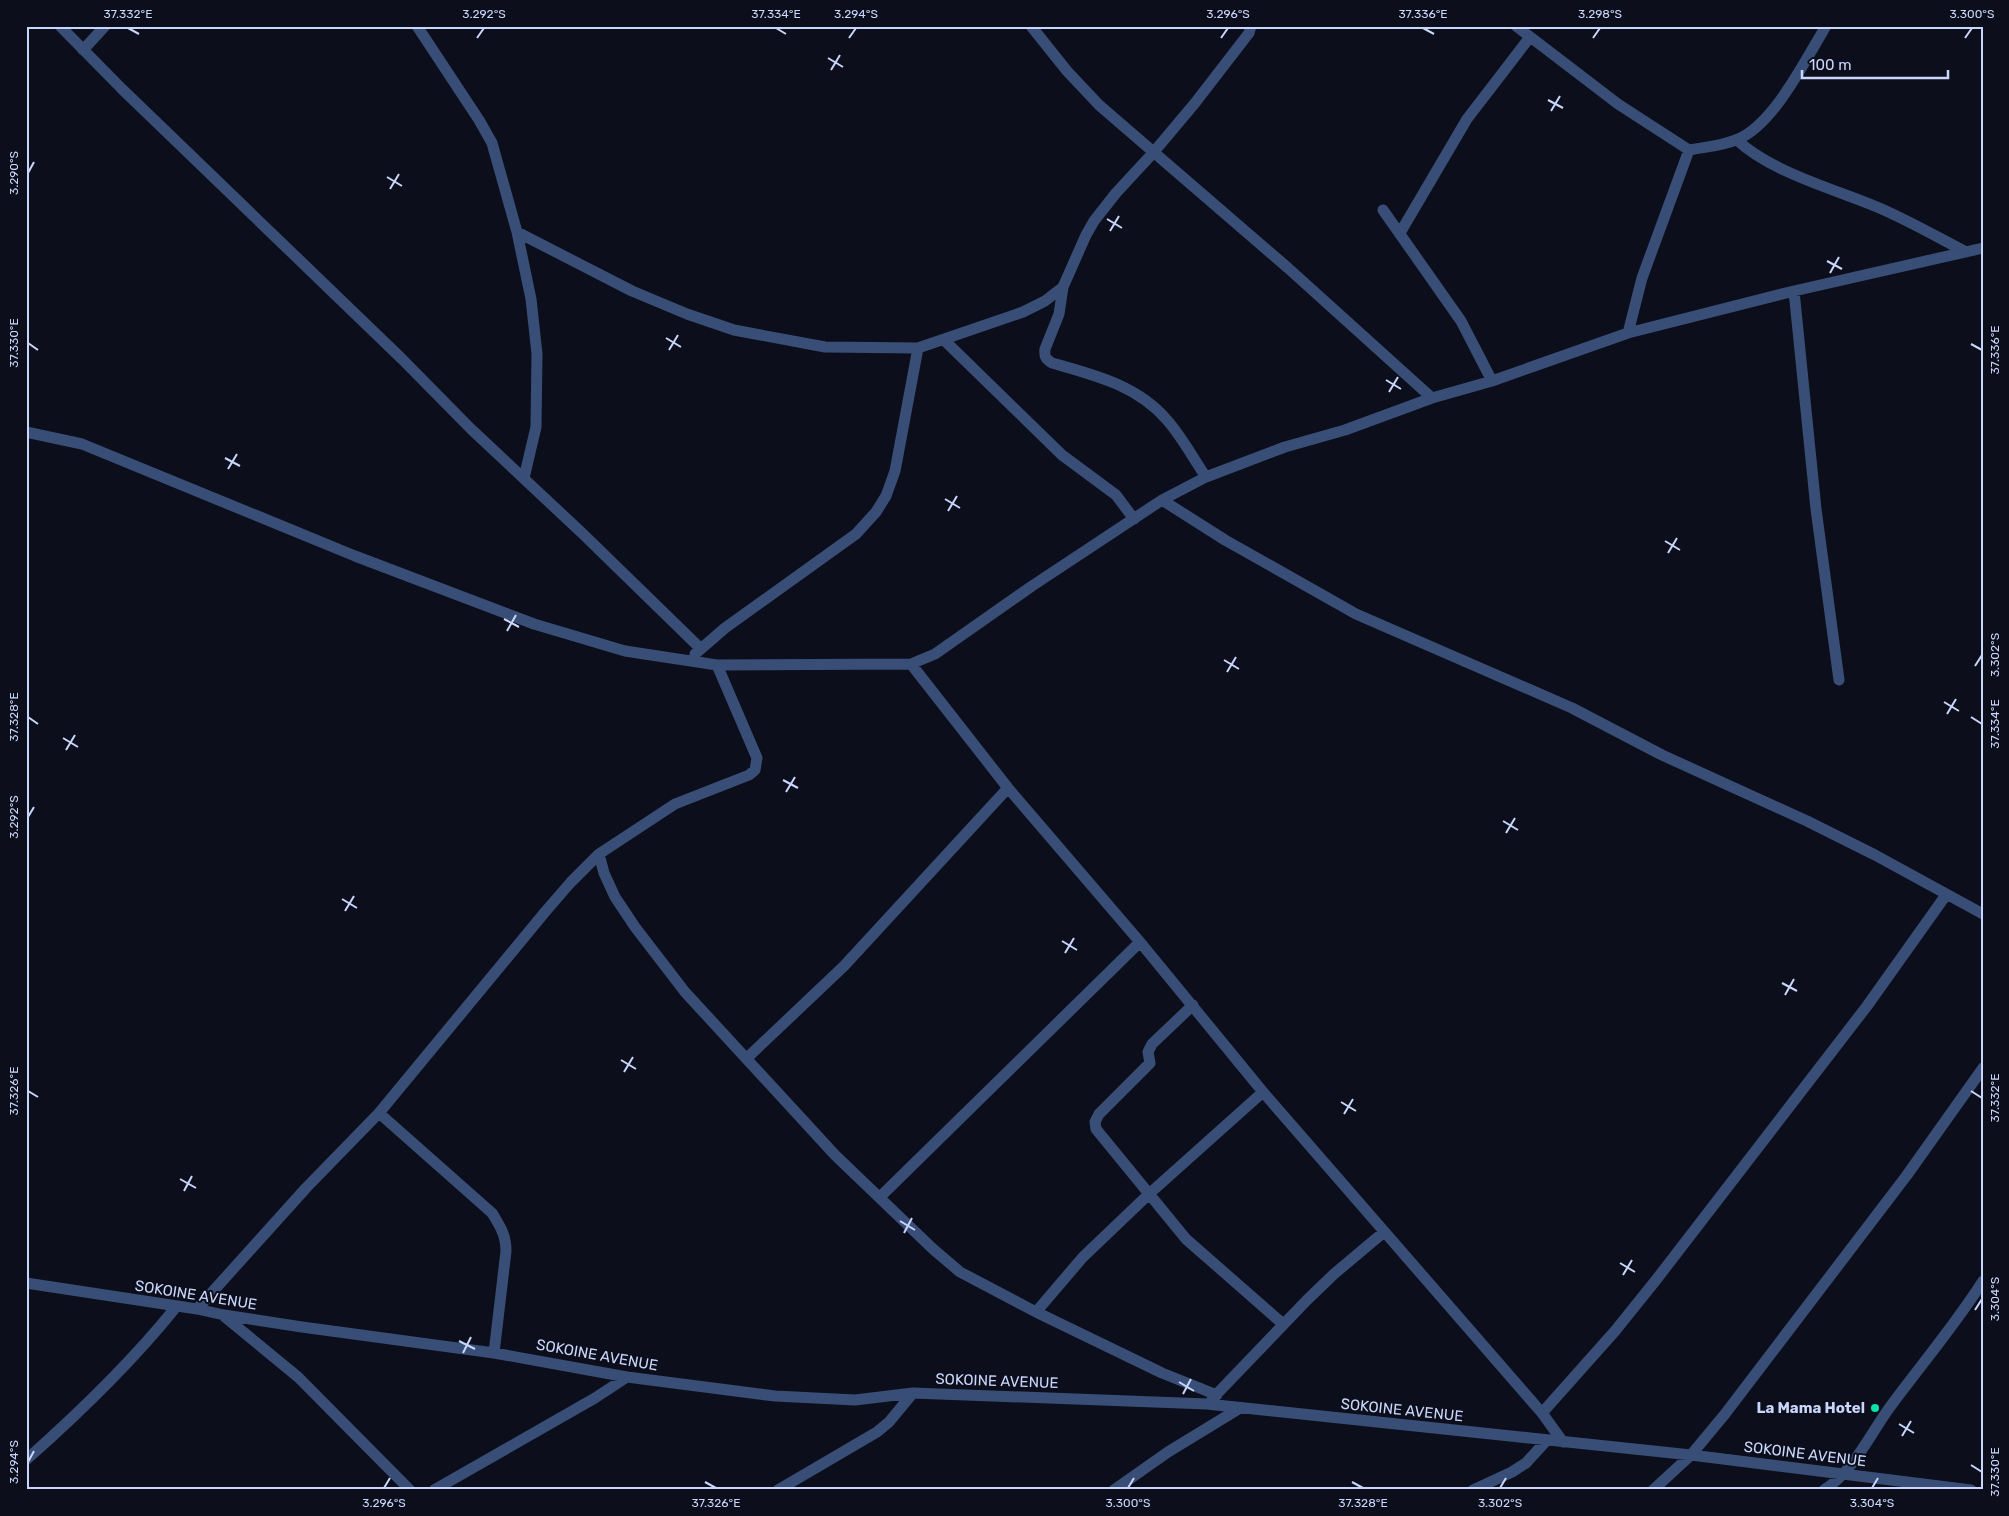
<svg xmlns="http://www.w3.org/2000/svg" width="2009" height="1516" font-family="Rubik,sans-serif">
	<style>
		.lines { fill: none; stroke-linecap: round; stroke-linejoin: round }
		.minor { stroke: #394e77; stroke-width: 11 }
		.ticks { fill: none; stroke: #c9d6fc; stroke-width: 2 }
		.poi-dot { fill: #0de3a9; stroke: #0c0f1b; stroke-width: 2 }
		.labels { text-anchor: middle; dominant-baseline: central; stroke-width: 4; stroke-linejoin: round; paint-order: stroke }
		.street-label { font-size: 15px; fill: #c9d6fc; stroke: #0c0f1b }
		.poi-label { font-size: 15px; font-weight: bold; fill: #c9d6fc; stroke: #0c0f1b; text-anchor: end }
		.neatline { fill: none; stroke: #c9d6fc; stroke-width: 2 }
		.ticks-label { font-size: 12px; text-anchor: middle; fill: #c9d6fc }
	</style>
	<rect width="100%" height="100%" fill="#0c0f1b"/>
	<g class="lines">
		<path class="minor" d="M60 26 122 89 402 359 471 429 583 534 700 648
			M417 26 479 120 492 143 517 232 531 299 537 354 536 427 524 478
			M1031 26 1067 71 1099 105 1288 268 1432 398
			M1516 26 1618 104 1689 150C1705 147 1723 146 1738 139 1774 124 1806 59 1826 26
			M83 50 105 26
			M1737 140C1771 172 1834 189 1877 207 1908 220 1937 237 1966 252
			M1383 210 1461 321 1492 381
			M517 232 632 291 687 314 734 330 825 347 918 348 1023 312 1045 301 1063 287 1086 235 1094 221 1116 193 1153 153 1195 103 1249 33 1251 26
			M1400 233 1467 119 1530 37
			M1063 287 1059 314 1045 349C1044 357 1046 359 1052 363 1094 375 1137 385 1167 420 1182 437 1193 458 1206 477
			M1794 291 1816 509 1839 680
			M1628 333 1642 278 1689 150
			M944 340 1062 455 1116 495 1134 519
			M26 432 82 444 355 556 534 624 625 651 717 665 911 664 935 654 1032 586 1162 500 1206 477 1285 447 1345 430 1432 398 1492 381 1628 333 1794 291 1983 248
			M1162 500 1225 540 1356 614 1572 708 1662 755 1807 821 1875 855 1983 914
			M695 654 725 628 856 534 876 512 886 496 895 471 918 348
			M911 664 1008 788 1140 942 1263 1092 1542 1413 1563 1442
			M599 854 604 873 615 897 635 927 685 992 835 1155 933 1249 960 1272 1036 1312 1162 1373 1217 1395
			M1193 1005 1152 1044 1148 1052 1150 1063 1099 1114 1095 1122 1096 1129 1186 1239 1283 1324
			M747 1058 844 966 1008 788
			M379 1113 492 1213C500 1226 506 1235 506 1251L494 1353
			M880 1197 1140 942
			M26 1283 197 1309 224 1315 302 1327 494 1353 627 1377 775 1396 855 1400 913 1393 1207 1404 1691 1455 1971 1490
			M197 1309 306 1188 379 1113 545 912 571 882 599 854 675 804 749 775 755 770 757 758 717 665
			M1036 1312 1083 1257 1149 1194 1263 1092
			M225 1317 298 1377 410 1490
			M1212 1399 1307 1300 1334 1274 1384 1232
			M1542 1413 1615 1331 1656 1280 1867 1006 1946 895
			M26 1460C79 1413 132 1362 176 1307
			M434 1490 595 1398 627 1377
			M778 1490 877 1432 889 1422 913 1393
			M1114 1490 1168 1452 1240 1408
			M1473 1490 1512 1472 1526 1463 1547 1440
			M1653 1490 1691 1455 1725 1414 1907 1175 1983 1068
			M1824 1490C1854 1471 1870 1434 1890 1407 1921 1365 1955 1325 1983 1281"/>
	</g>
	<path class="ticks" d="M128 28 139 34M776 28 786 34M1423 28 1434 34M477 38 484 28M849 38 856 28M1221 38 1228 28M1593 38 1600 28M1965 38 1972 28M828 58 843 67M831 70 840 55M1548 100 1563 108M1551 111 1560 96M28 173 34 162M387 177 402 186M390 189 399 174M1107 219 1122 228M1110 231 1119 216M1827 261 1842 269M1830 273 1839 257M666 338 681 347M28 343 38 350M1971 344 1982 350M669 350 678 335M1386 380 1401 389M1389 392 1398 377M225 458 240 466M228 469 237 454M945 499 960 508M948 511 957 496M1665 541 1680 550M1668 553 1677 538M504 619 519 627M507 631 516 615M1224 660 1239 669M1975 666 1982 655M1227 672 1236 657M1944 702 1959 711M1947 714 1956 699M28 717 38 724M1971 717 1982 724M63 738 78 747M66 750 75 735M783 780 798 788M786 792 795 777M28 817 34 807M1503 821 1518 830M1506 833 1515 818M342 899 357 908M345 911 354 896M1062 941 1077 950M1065 953 1074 938M1782 983 1797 991M1785 995 1794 979M621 1060 636 1069M624 1072 633 1057M28 1091 38 1097M1971 1091 1982 1098M1341 1102 1356 1111M1344 1114 1353 1099M180 1179 196 1188M184 1191 192 1176M900 1221 915 1230M904 1233 912 1218M1620 1263 1635 1272M1623 1275 1632 1260M1975 1310 1982 1299M459 1341 475 1349M463 1353 471 1337M1179 1382 1194 1391M1183 1394 1191 1379M1899 1424 1914 1433M1902 1436 1911 1421M28 1462 34 1451M1971 1465 1982 1472M705 1482 716 1488M1352 1482 1363 1488M384 1488 390 1478M1128 1488 1134 1478M1500 1488 1506 1478M1872 1488 1878 1478"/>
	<circle class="poi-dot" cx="1875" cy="1408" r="5"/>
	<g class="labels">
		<g class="street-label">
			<text transform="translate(196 1295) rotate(9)">SOKOINE AVENUE</text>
			<text transform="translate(597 1355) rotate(10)">SOKOINE AVENUE</text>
			<text transform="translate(997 1381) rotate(2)">SOKOINE AVENUE</text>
			<text transform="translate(1402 1410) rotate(6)">SOKOINE AVENUE</text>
			<text transform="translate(1805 1454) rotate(7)">SOKOINE AVENUE</text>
		</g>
		<g class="poi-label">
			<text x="1865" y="1408">La Mama Hotel</text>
		</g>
	</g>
	<rect width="2009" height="1516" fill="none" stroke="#0c0f1b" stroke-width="55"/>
	<path d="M1802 70v8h146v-8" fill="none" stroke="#c9d6fc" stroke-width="2.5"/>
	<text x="1809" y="70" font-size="15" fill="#c9d6fc" stroke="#0c0f1b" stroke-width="4" paint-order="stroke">100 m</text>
	<rect x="28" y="28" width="1954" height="1460" class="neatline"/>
	<g class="ticks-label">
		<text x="128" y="18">37.332°E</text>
		<text x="484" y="18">3.292°S</text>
		<text x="776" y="18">37.334°E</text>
		<text x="856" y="18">3.294°S</text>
		<text x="1228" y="18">3.296°S</text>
		<text x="1423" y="18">37.336°E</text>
		<text x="1600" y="18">3.298°S</text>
		<text x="1972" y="18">3.300°S</text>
		<text transform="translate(14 173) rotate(-90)" y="4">3.290°S</text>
		<text transform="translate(14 343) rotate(-90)" y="4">37.330°E</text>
		<text transform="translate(1995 350) rotate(-90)" y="4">37.336°E</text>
		<text transform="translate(1995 655) rotate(-90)" y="4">3.302°S</text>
		<text transform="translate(14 717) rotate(-90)" y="4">37.328°E</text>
		<text transform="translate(1995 724) rotate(-90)" y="4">37.334°E</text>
		<text transform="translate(14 817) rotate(-90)" y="4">3.292°S</text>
		<text transform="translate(14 1091) rotate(-90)" y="4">37.326°E</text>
		<text transform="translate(1995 1098) rotate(-90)" y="4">37.332°E</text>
		<text transform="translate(1995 1299) rotate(-90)" y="4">3.304°S</text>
		<text transform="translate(14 1462) rotate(-90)" y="4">3.294°S</text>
		<text transform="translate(1995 1472) rotate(-90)" y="4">37.330°E</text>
		<text x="384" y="1507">3.296°S</text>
		<text x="716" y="1507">37.326°E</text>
		<text x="1128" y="1507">3.300°S</text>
		<text x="1363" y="1507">37.328°E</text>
		<text x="1500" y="1507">3.302°S</text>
		<text x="1872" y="1507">3.304°S</text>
	</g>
</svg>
